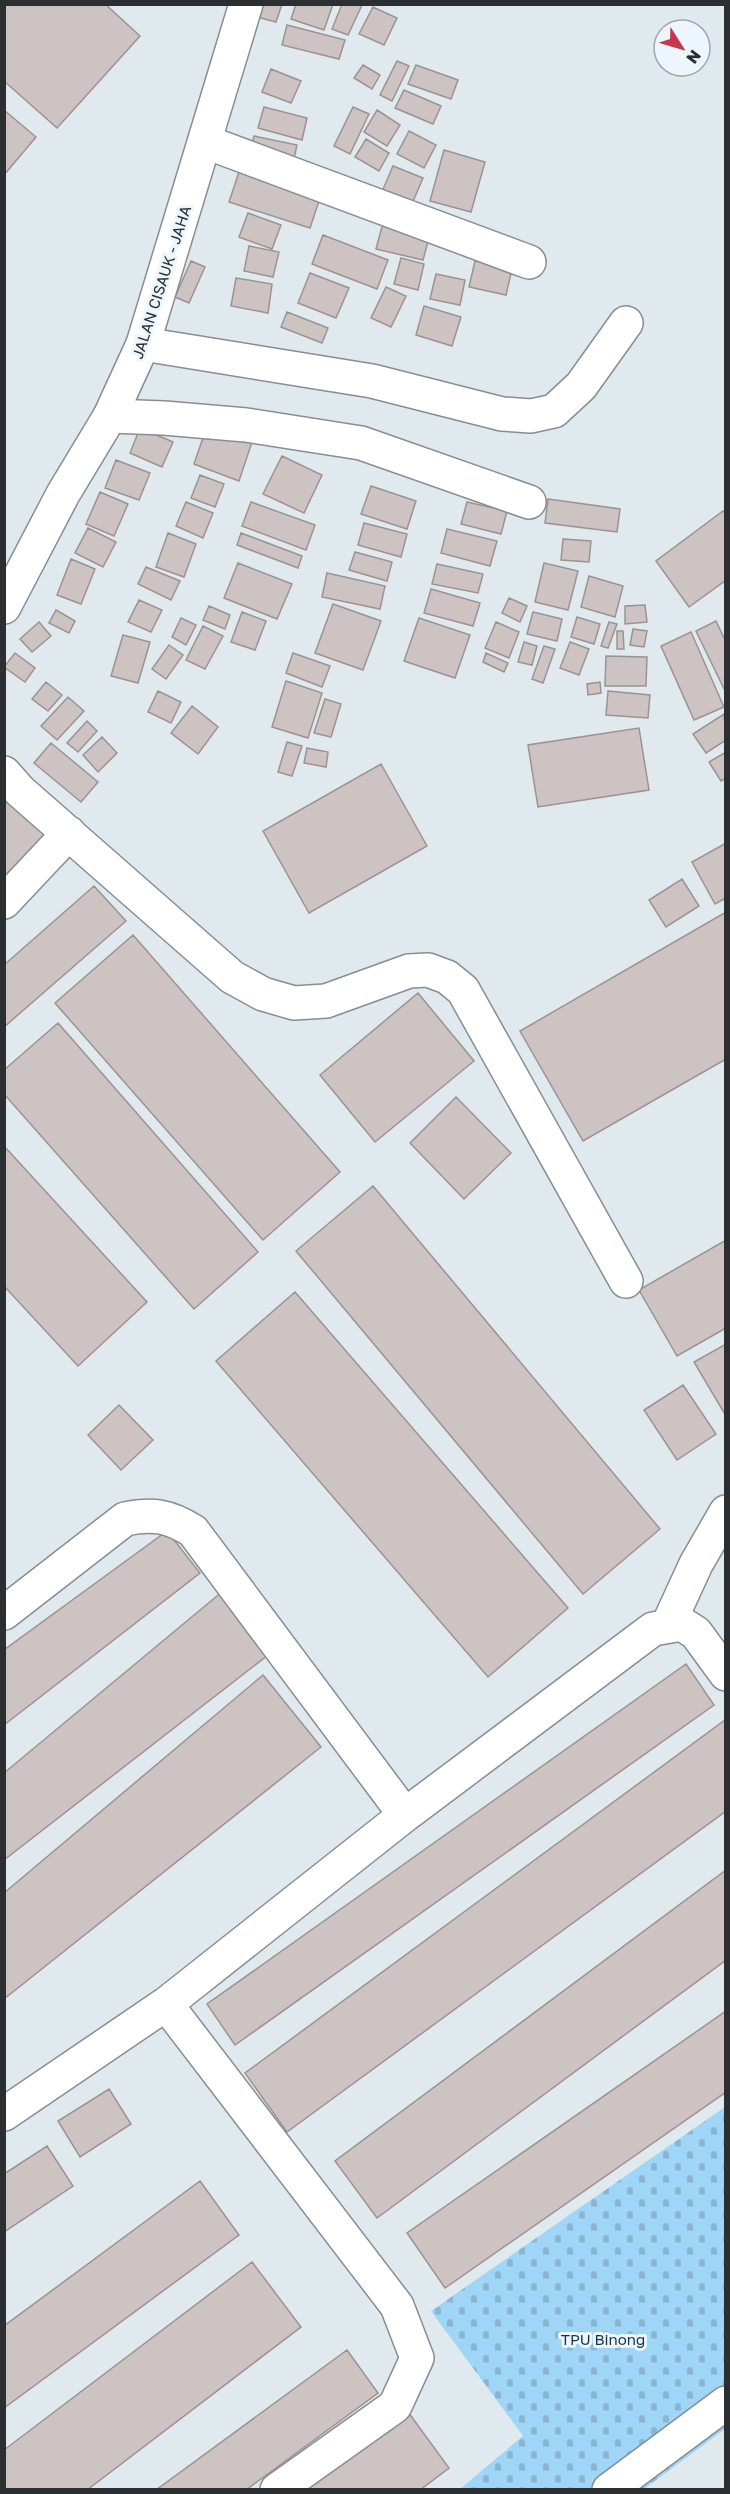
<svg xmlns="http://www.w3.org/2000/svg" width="730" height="2494" font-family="'Golos Text',sans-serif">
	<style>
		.cemetery { fill: url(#cemetery-stones) }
		.building { fill: #cec3c3; stroke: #9c9292; stroke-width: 1.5 }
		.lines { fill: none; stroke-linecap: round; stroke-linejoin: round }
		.minor-casing { stroke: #878e93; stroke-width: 36 }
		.major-casing { stroke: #878e93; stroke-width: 36 }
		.minor { stroke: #fff; stroke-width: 33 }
		.major { stroke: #fff; stroke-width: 33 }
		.labels { text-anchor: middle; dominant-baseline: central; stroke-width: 6; stroke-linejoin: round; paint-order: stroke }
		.street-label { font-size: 15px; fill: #2b2f31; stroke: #edf6fc }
		.park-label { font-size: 15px; fill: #123548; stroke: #edf6fc }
	</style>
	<defs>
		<pattern id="cemetery-stones" width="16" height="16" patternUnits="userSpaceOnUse" patternTransform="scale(1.5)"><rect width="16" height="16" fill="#9fd5f6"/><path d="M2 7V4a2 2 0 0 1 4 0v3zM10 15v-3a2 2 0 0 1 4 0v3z" fill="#89b7d3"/></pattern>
	</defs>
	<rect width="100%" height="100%" fill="#e0e9ee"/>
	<path class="cemetery" d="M725 2107V2429L644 2489H460L523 2436 431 2311Z"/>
	<path class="building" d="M4 4H105L140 36 57 128 4 81Z
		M261 4H282L276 22 257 17Z
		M296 4H333L324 30 291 19Z
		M342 4 362 5 348 35 332 29Z
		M373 7 397 18 384 45 359 34Z
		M287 25 345 40 339 59 282 45Z
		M397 61 409 66 392 101 380 95Z
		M363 65 380 75 372 89 354 78Z
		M416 65 458 80 451 99 408 84Z
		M271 69 301 81 291 103 262 92Z
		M404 90 441 106 433 124 395 108Z
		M264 107 307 118 302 140 258 128Z
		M353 107 369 114 350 154 334 146Z
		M4 110 36 137 4 175Z
		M377 110 400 125 387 146 364 132Z
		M409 131 436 145 424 168 397 154Z
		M254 136 297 145 293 163 250 153Z
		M366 139 389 153 379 171 355 157Z
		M444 150 485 162 471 212 430 201Z
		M393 166 423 178 411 206 381 194Z
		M240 169 321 195 310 228 229 202Z
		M248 213 281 225 272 249 239 237Z
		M383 223 430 234 423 260 376 249Z
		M323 235 388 260 377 289 312 264Z
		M249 246 279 252 273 277 244 271Z
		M401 258 424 264 418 290 394 284Z
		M191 261 205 267 189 303 175 297Z
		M475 261 512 269 506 295 469 287Z
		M310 273 349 288 336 318 298 303Z
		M436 274 465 280 460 305 430 299Z
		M236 278 272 284 268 313 231 306Z
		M386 287 406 296 391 327 371 318Z
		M424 306 461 317 452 346 416 335Z
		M287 312 328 328 322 343 281 327Z
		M207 426 252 442 239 481 194 464Z
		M140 428 173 442 162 467 130 453Z
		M282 456 322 475 304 513 263 494Z
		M116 460 150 473 139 500 105 488Z
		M200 475 224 484 215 507 191 498Z
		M371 486 416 501 407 529 361 514Z
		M100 492 128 504 114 536 86 524Z
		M548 499 620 509 617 532 545 523Z
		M186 502 213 513 203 538 176 526Z
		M251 502 315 525 306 550 242 526Z
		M467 502 507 511 501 534 461 524Z
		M723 511 726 514V580L689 607 656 561Z
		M364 523 407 534 401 557 358 545Z
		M88 528 116 542 103 567 75 553Z
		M447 529 497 541 490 566 441 553Z
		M168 533 196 544 184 577 156 567Z
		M241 533 302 556 298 568 237 545Z
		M563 539 591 541 589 562 561 560Z
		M355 552 392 562 387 581 349 570Z
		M71 559 95 569 81 604 57 595Z
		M238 563 292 584 277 619 224 598Z
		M544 563 578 571 568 610 535 602Z
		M437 564 483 574 478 593 432 584Z
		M146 567 180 581 171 600 138 584Z
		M327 573 385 586 380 609 322 597Z
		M589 576 623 586 615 617 581 607Z
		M431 589 480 603 473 626 424 613Z
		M509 598 527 606 520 622 502 613Z
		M139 600 162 610 151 632 128 622Z
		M333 604 381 621 363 670 315 653Z
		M645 605 647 622 625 624V606Z
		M209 606 230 615 225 629 203 620Z
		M56 610 75 621 69 633 49 623Z
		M242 612 266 621 255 650 231 642Z
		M533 612 562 619 557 641 527 634Z
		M577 617 600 624 594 644 571 637Z
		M181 618 196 625 186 645 172 637Z
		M419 618 470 635 455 678 404 661Z
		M716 621 726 642V693L696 631Z
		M39 622 51 636 32 652 20 639Z
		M496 622 519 632 509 658 485 648Z
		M609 622 617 624 608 648 601 646Z
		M203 626 223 636 205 669 186 660Z
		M633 629 647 631 644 647 630 645Z
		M617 631H623L624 649H617Z
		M691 632 724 707 694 720 661 646Z
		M123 635 150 642 138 683 111 676Z
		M524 642 537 646 532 665 518 662Z
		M570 642 589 649 579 675 560 668Z
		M169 645 183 655 166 679 152 669Z
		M544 646 555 649 543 683 532 679Z
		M15 653 35 668 25 682 4 667Z
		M293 653 330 666 322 687 286 673Z
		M486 653 508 663 504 672 483 662Z
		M606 656 647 657 646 686H605Z
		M286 681 322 693 308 738 272 727Z
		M46 682 62 695 48 711 32 699Z
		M600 682 601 693 588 695 587 684Z
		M158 691 181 702 171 723 148 712Z
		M608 691 650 695 648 718 606 715Z
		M68 697 84 711 57 740 41 726Z
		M325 699 341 704 331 737 314 733Z
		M192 706 218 727 198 754 171 733Z
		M724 714 726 740 706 753 693 734Z
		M87 721 97 731 78 752 67 743Z
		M639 728 649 790 538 807 528 745Z
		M102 737 117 753 98 772 83 755Z
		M287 742 302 746 292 776 278 772Z
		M51 743 98 782 81 802 34 763Z
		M307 748 328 752 326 767 304 763Z
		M726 752V778L721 781 709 762Z
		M381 764 427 846 309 913 263 831Z
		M12 791 57 838 4 889V799Z
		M726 843V898L715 904 692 862Z
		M682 879 699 906 666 927 649 900Z
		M94 886 126 921 4 1027V965Z
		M726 912V1059L583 1141 520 1031Z
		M133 935 340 1172 263 1240 55 1003Z
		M418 993 474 1061 375 1142 320 1075Z
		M58 1023 258 1252 194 1309 4 1094V1070Z
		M456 1097 511 1153 464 1199 410 1143Z
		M4 1146 147 1302 78 1366 4 1286Z
		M373 1186 660 1529 583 1594 296 1251Z
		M726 1240V1328L677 1356 639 1290Z
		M295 1292 568 1608 488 1677 216 1361Z
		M726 1344V1416L694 1362Z
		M683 1385 716 1434 677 1460 644 1410Z
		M119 1405 153 1440 121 1470 88 1435Z
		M167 1531 200 1573 4 1725V1650Z
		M223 1591 272 1652 4 1860V1773Z
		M686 1664 714 1705 235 2045 207 2004Z
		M263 1675 321 1747 4 1999V1893Z
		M725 1720 726 1811 287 2132 245 2073Z
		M726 1870V1960L377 2218 335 2161Z
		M726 2011V2092L445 2288 407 2233Z
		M109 2089 131 2124 80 2157 58 2121Z
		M47 2146 73 2186 4 2232V2174Z
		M200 2181 239 2235 4 2408V2326Z
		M252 2262 301 2327 87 2490H4V2450Z
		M347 2350 378 2393 246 2490H156Z
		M403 2405 449 2468 420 2490H288Z"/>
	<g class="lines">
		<defs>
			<path id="minor" d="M206 142 529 262
				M143 344 372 381 502 414 531 416 554 411 581 386 626 323
				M110 416 164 418 246 425 361 443 529 502
				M4 773 20 791 232 977 263 994 294 1003 326 1001 409 971 428 970 447 977 463 990 626 1281
				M4 902 69 833
				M4 1613 125 1519C153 1513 169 1516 193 1531L405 1815
				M668 1625 696 1564 726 1512
				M166 2004 397 2306 417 2358 395 2406 277 2490
				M4 2114 166 2004 405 1815 653 1629 682 1624 696 1633 726 1674
				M609 2490 726 2403"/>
			<path id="major" d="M4 607 63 494 110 416 143 344 246 4"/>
		</defs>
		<use href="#minor" class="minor-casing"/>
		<use href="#major" class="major-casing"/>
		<use href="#minor" class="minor"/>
		<use href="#major" class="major"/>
	</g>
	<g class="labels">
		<g class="street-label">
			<text transform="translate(161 282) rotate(-72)">JALAN CISAUK - JAHA</text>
		</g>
		<g class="park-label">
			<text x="603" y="2339">TPU Binong</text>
		</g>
	</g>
	<rect width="730" height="2494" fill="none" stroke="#2b2f31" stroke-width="12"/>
	<g transform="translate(682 48) rotate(127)"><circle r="28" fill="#edf6fc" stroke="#9fa6ab" stroke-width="1.5"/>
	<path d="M0-4.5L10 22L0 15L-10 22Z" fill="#c8384c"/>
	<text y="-9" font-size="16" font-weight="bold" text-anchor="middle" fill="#2b2f31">N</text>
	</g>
</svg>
